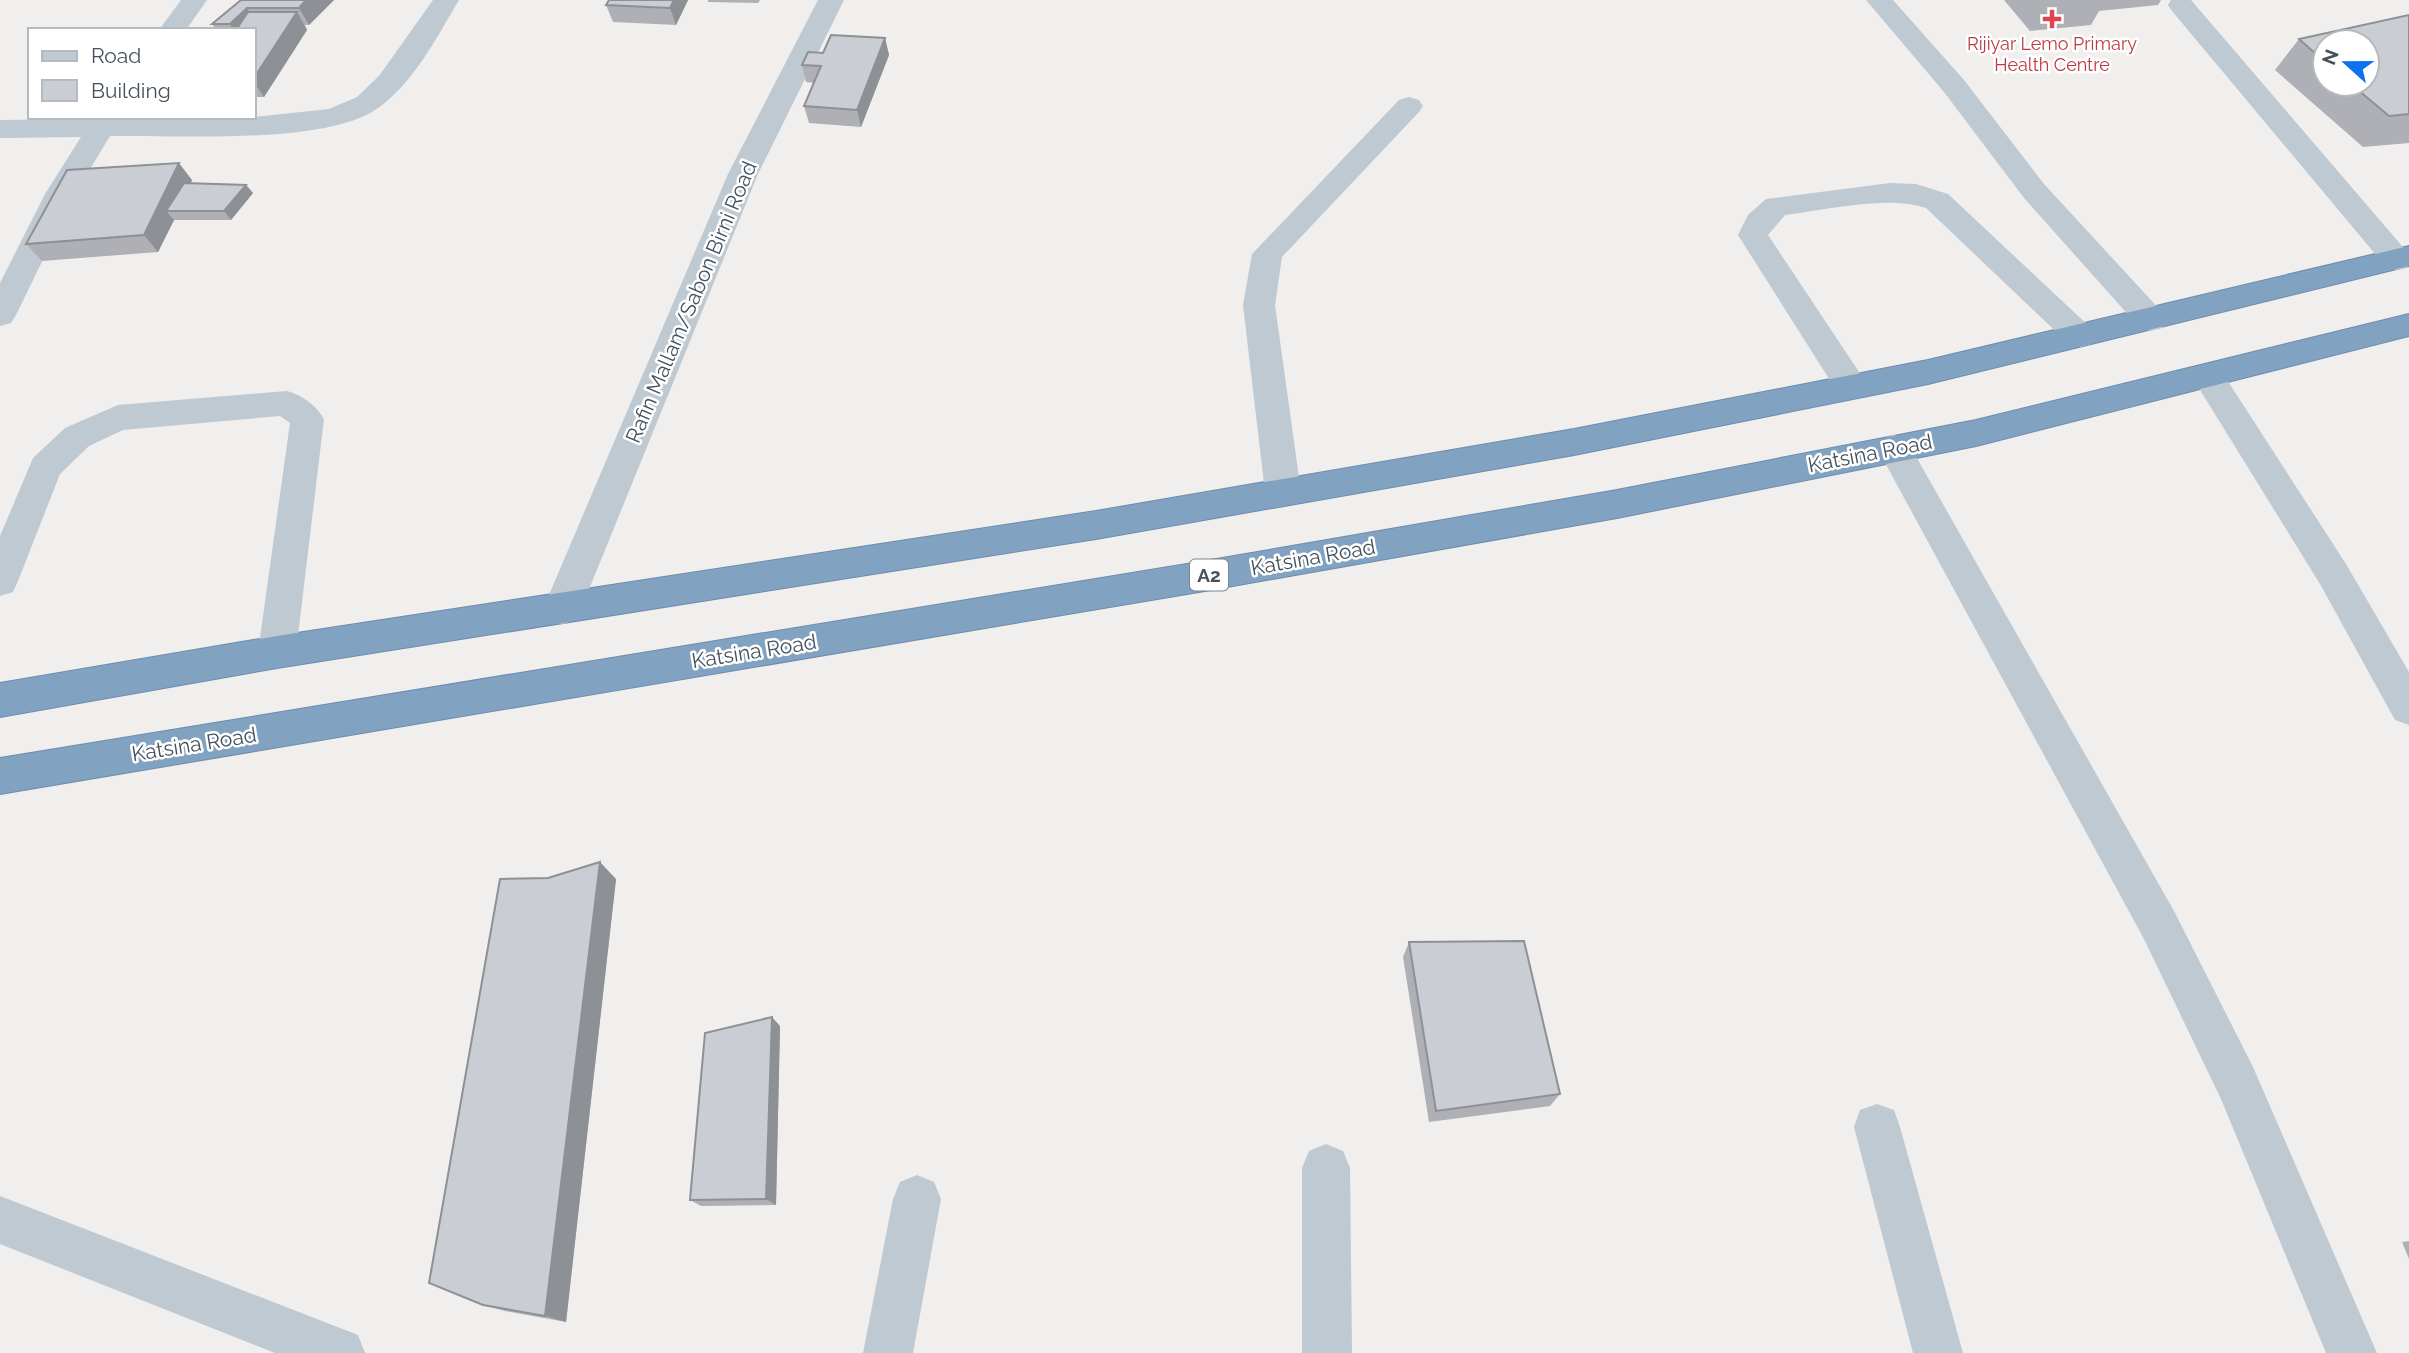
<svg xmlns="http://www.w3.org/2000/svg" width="2409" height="1353" font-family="Raleway,sans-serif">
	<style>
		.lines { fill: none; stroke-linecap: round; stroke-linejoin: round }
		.highway-casing { stroke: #6e8dac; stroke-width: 2 }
		.minor { fill: #bec9d1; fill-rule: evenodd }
		.highway { fill: #82a2c1; fill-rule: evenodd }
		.wall { fill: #aeb0b5; fill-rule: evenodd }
		.shaded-wall { fill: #8d9094 }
		.building { fill: #cacdd3; stroke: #8d9094; stroke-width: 2 }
		.health-dot { fill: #e0444e; stroke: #fff; stroke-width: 2.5 }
		.labels { text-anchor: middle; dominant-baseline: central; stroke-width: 5; stroke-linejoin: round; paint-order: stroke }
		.far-health-label { font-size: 18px; fill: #be3a42; stroke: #fff }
		.shield { fill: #fff; stroke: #7d868e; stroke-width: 2 }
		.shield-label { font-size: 19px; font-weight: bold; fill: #45525d }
		.street-label { font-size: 21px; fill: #45525d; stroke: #fff }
	</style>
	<rect width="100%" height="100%" fill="#f1eeee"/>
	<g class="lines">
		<defs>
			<path id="highway" d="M2409 246V266L1928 384 1574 455 1096 539 277 668 0 717V683L277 636 1096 511 1574 429 1928 360Z
				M2409 314V336L1976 446 1617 518 1199 592 0 794V758L1199 562 1617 490 1976 420Z"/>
		</defs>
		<use href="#highway" class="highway-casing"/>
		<path class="minor" d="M181 0H207L186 30H159Z
			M433 0H459C437 37 412 86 375 110 322 145 176 135 110 136L75 194 16 315 11 323 0 326V283L45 194 81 137 0 138V120L254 117 329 109 357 97 379 76Z
			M818 0H844L758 174 581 609 575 620 562 624 549 620 543 609 728 174Z
			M1866 0H1893L1964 80 2044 184 2162 312 2167 320 2162 328 2151 331 2140 328 2024 198 1944 92Z
			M2171 0H2191L2408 253V267L2397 270 2386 267 2172 11 2168 5Z
			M1409 97 1419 100 1423 106 1419 112 1282 257 1275 305 1301 492 1295 502 1283 506 1271 502 1265 492 1243 305 1252 254 1399 100Z
			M1890 183 1916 184 1948 194 2091 328 2096 336 2091 344 2080 347 2069 344 1926 208C1887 195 1827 210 1785 215L1768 235 1869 387 1864 396 1852 399 1840 396 1738 235 1748 215 1766 199Z
			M2208 365 2220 369 2346 564 2409 672V725L2395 720 2320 584 2192 377 2196 369Z
			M287 391C302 395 316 405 324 419L296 652 290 663 277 668 264 663 258 652 290 423 280 416 123 430 89 446 60 474 18 581 13 592 0 596V536L33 458 65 428 118 405Z
			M1894 435 1906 439 2174 911 2253 1067 2377 1353H2326L2221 1099 2144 939 1877 448 1882 439Z
			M1877 1104 1894 1110 1900 1127 1963 1353H1913L1854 1127 1860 1110Z
			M1326 1144 1343 1151 1350 1168 1352 1353H1302V1168L1309 1151Z
			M917 1175 934 1182 941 1199 913 1353H863L893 1199 900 1182Z
			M0 1196 358 1335 365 1353H275L0 1244Z"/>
		<use href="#highway" class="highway"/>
	</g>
	<path class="wall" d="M241 0H334L309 25H305L307 30 264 97H254V30H216L212 24Z
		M688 0 676 25 613 22 606 5Z
		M708 0H760L758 3 708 2Z
		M2004 0H2161L2158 5 2099 11 2091 25 2030 31Z
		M2409 15V143L2363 147 2275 70 2299 39ZM2325 42 2367 84H2325Z
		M885 38 889 55 861 127 809 123 804 106 814 83 806 82 802 65 823 53Z
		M192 180 191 183 246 185 253 193 231 220H174L158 252 42 261 26 244Z
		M548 878 616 879 566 1322 505 1311 483 1305Z
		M1409 942 1560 1094 1550 1106 1429 1122 1403 957Z
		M780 1026 776 1205 701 1206 690 1200Z
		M2409 1241V1259L2402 1242Z"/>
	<path class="shaded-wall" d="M306 0H334L309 25 299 8Z
		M674 0H688L676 25 670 8Z
		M247 8 259 26 254 30H233L230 24Z
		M297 12 307 30 264 97 254 82V78Z
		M885 38 889 55 861 127 857 110Z
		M179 163 192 180 178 211H166L174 220 158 252 144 235Z
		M246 185 253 193 231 220 224 211Z
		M600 862 616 879 566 1322 545 1316Z
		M772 1017 780 1026 776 1205 766 1199Z"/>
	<path class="building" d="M241 0H306L299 8H247L230 24H212Z
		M609 0H674L670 8 606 5Z
		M248 12H297L254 78V30H236Z
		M2409 15V114L2389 116 2351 84H2367V42H2325V62L2299 39Z
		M831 35 885 38 857 110 804 106 821 66 802 65 808 52 823 53Z
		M179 163 144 235 26 244 67 170Z
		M184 183 246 185 224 211H166Z
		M600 862 545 1316 483 1305 429 1283 500 879 548 878Z
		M1524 941 1560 1094 1436 1111 1409 942Z
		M772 1017 766 1199 690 1200 705 1033Z"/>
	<path class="health-dot" d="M2048.5 8.5h7v7h7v7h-7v7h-7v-7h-7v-7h7z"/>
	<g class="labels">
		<g class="far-health-label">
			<text x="2052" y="43">Rijiyar Lemo Primary<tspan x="2052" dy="21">Health Centre</tspan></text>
		</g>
		<rect class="shield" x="1190" y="559.5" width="38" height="31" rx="5"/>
		<g class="shield-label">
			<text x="1209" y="575">A2</text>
		</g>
		<g class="street-label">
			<text transform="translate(691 302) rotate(-67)">Rafin Mallam/Sabon Birni Road</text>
			<text transform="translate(1870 453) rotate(-11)">Katsina Road</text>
			<text transform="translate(1313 557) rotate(-10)">Katsina Road</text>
			<text transform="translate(754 651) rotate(-9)">Katsina Road</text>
			<text transform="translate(194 744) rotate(-9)">Katsina Road</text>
		</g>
	</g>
	<rect x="28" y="28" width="228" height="91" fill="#ffffff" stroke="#b5babe" stroke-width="2"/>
	<rect x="42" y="51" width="35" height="10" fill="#bec9d1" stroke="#b5babe" stroke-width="2"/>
	<text x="91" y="63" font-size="21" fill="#45525d">Road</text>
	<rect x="42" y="80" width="35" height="21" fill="#cacdd3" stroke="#b5babe" stroke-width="2"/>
	<text x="91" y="98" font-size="21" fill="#45525d">Building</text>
	<g transform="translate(2346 63) rotate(291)"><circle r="33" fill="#ffffff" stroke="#b5babe" stroke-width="2"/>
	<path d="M0-5L12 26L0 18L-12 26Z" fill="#0d72ec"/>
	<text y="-10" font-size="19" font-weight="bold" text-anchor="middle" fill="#45525d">N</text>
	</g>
</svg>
